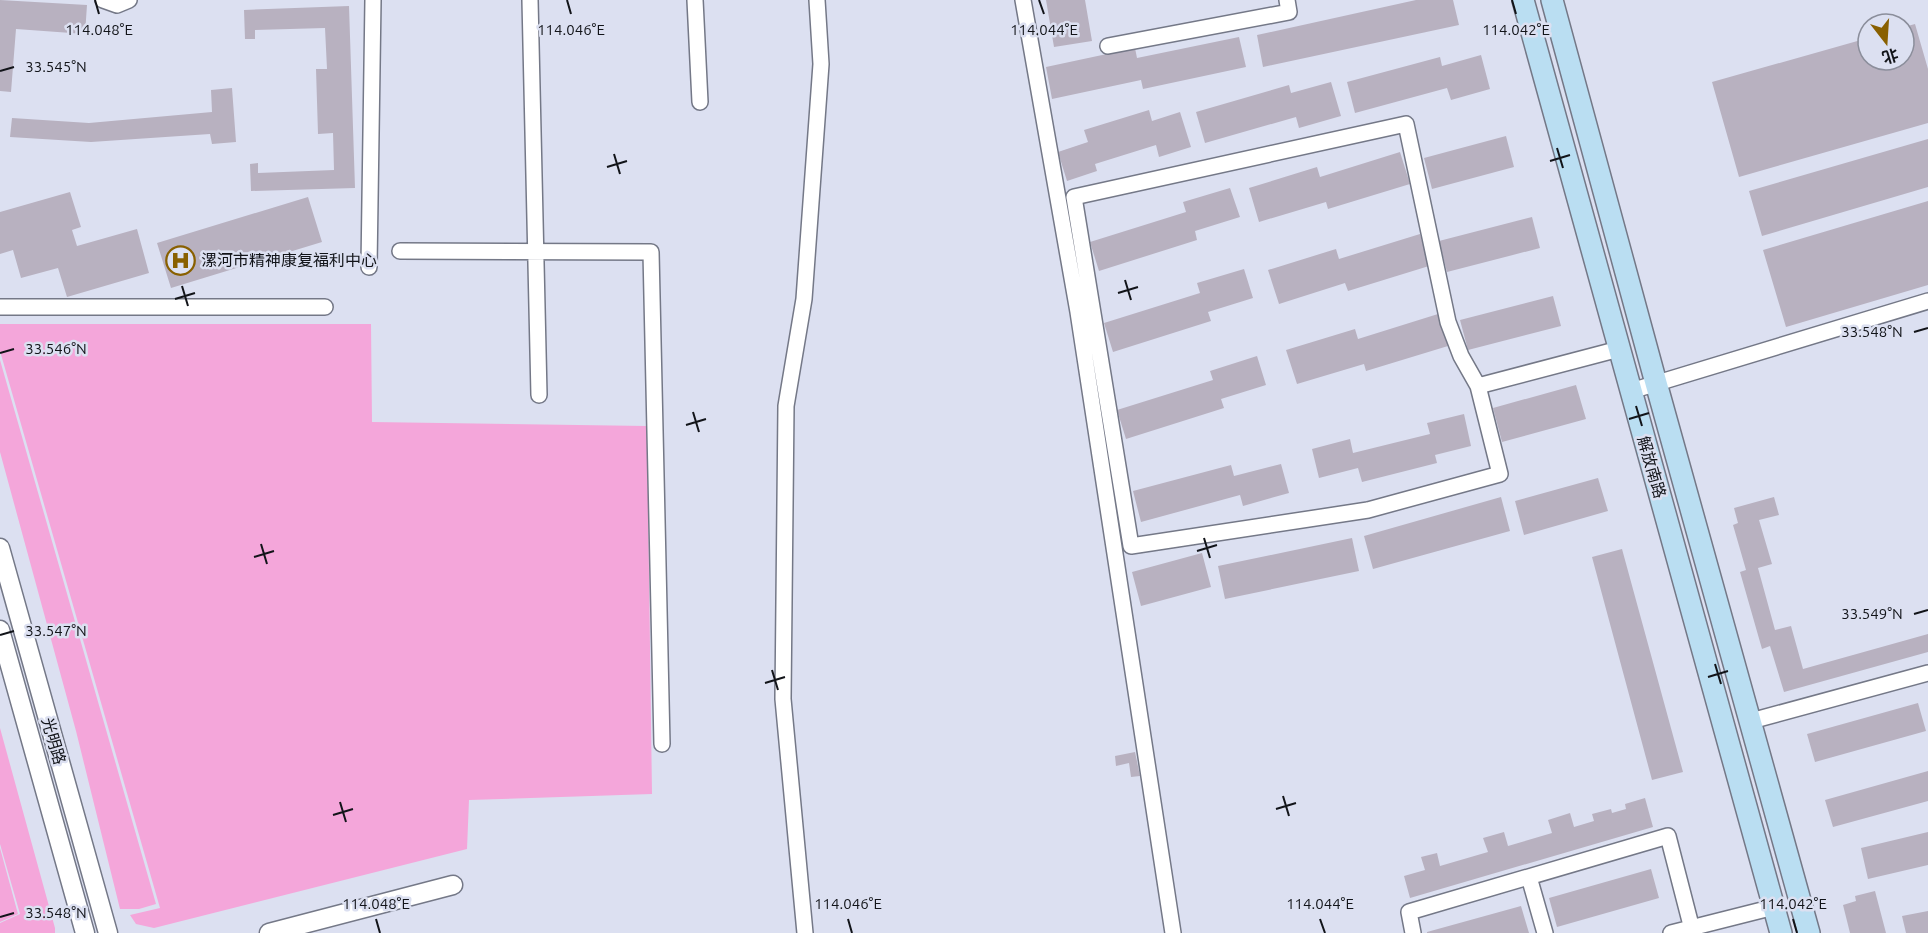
<svg xmlns="http://www.w3.org/2000/svg" width="1928" height="933" font-family="Ubuntu,'Noto Sans SC',sans-serif">
	<style>
		.green { fill: #f4a6da }
		.building { fill: #b8b1c0 }
		.lines { fill: none; stroke-linecap: round; stroke-linejoin: round }
		.minor-casing { stroke: #747887; stroke-width: 18 }
		.tertiary-casing { stroke: #747887; stroke-width: 21 }
		.secondary-casing { stroke: #747887; stroke-width: 24 }
		.minor { stroke: #fff; stroke-width: 15 }
		.tertiary { stroke: #fff; stroke-width: 18 }
		.secondary { stroke: #badef2; stroke-width: 21 }
		.ticks { fill: none; stroke: #121419; stroke-width: 2 }
		.labels { text-anchor: middle; dominant-baseline: central; stroke-width: 5; stroke-linejoin: round; paint-order: stroke }
		.poi-label { font-size: 16px; fill: #121419; stroke: #dce0f1; text-anchor: start }
		.street-label { font-size: 16px; fill: #121419; stroke: #dce0f1 }
		.ticks-label { font-size: 15px; text-anchor: middle; fill: #121419; stroke: #dce0f1; stroke-width: 5; stroke-linejoin: round; paint-order: stroke }
	</style>
	<rect width="100%" height="100%" fill="#dce0f1"/>
	<path class="green" d="M0 324H371L372 422 647 426 652 794 469 800 467 849 154 928 136 924 130 915 160 908 0 351Z
		M0 360 156 904 139 909H120L76 731 0 452Z
		M0 728 55 928V933H0V923L20 914 0 844Z
		M0 848 18 914 0 922Z"/>
	<path class="building" d="M0 0 87 5 85 34 16 29 11 92 0 91Z
		M1046 0H1085L1092 41 1054 47Z
		M1416 0H1453L1459 25 1263 67 1257 35Z
		M349 6 355 188 251 191 250 164 258 163V173L334 170 333 133 318 134 316 69H327L325 28 255 30V39H245L244 10Z
		M1915 24 1928 69V123L1739 177 1712 82 1868 38V60H1904V27Z
		M1239 37 1246 67 1143 89 1141 80 1052 99 1046 67 1135 48 1137 58Z
		M1481 55 1490 89 1451 100 1447 88 1355 113 1347 82 1440 57 1442 66Z
		M1331 82 1341 116 1299 128 1296 117 1205 143 1196 112 1289 85 1291 93Z
		M232 88 236 142 212 144 210 134 91 142 10 137 12 118 89 123 212 112 211 90Z
		M1149 110 1152 121 1180 112 1191 147 1159 157 1156 145 1095 164 1097 171 1067 181 1058 152 1088 142 1084 130Z
		M1506 136 1514 167 1432 189 1424 158Z
		M1928 139V187L1762 236 1749 191Z
		M1400 152 1410 184 1328 209 1326 202 1259 222 1249 188 1317 167 1320 177Z
		M1230 188 1240 217 1195 231 1197 240 1099 271 1090 242 1186 212 1183 202Z
		M70 192 81 227 72 230 77 246 137 229 149 273 67 297 58 268 21 278 13 250 0 254V212Z
		M308 197 322 242 171 288 157 243Z
		M1928 201V285L1786 327 1763 250Z
		M1532 217 1540 248 1447 272 1439 241Z
		M1420 234 1429 266 1348 291 1345 283 1279 304 1268 270 1336 249 1339 259Z
		M1244 269 1253 298 1208 312 1211 321 1113 352 1104 323 1200 293 1197 283Z
		M1553 296 1561 326 1468 350 1460 320Z
		M1438 314 1448 346 1366 371 1364 364 1297 384 1286 350 1355 329 1358 339Z
		M1257 356 1266 385 1221 399 1224 408 1126 439 1117 410 1213 380 1210 371Z
		M1576 385 1586 419 1502 442 1493 408Z
		M1464 414 1471 446 1435 455 1437 463 1362 482 1358 468 1319 478 1312 449 1350 439 1353 453 1430 434 1427 423Z
		M1281 464 1289 493 1243 506 1240 495 1141 522 1133 491 1231 465 1234 476Z
		M1598 478 1608 511 1524 535 1515 501Z
		M1501 497 1510 531 1373 569 1364 536Z
		M1774 497 1779 515 1759 520 1772 564 1758 568 1775 630 1791 626 1803 669 1928 634V652L1784 692 1770 646 1762 649 1740 572 1746 570 1733 525 1738 523 1734 508Z
		M1352 538 1359 571 1225 599 1218 566Z
		M1622 549 1683 772 1652 780 1592 557Z
		M1202 553 1211 587 1141 606 1132 572Z
		M1918 703 1926 731 1815 762 1807 734Z
		M1135 752 1140 776 1131 777 1129 763 1116 766 1115 756Z
		M1928 771V801L1833 827 1825 800Z
		M1645 798 1653 827 1410 898 1404 876 1425 870 1421 857 1437 853 1440 866 1488 852 1483 838 1504 832 1508 846 1552 833 1548 820 1570 813 1574 827 1594 821 1592 814 1611 809 1612 813 1626 809 1625 804Z
		M1928 832V865L1868 879 1861 848Z
		M1651 869 1659 898 1557 927 1549 898Z
		M1875 891 1886 933H1850L1843 905 1856 901 1855 896Z
		M1521 906 1529 933H1427V932Z
		M1928 911V933H1906L1902 916Z"/>
	<g class="lines">
		<defs>
			<path id="minor" d="M103 0 117 5 129 0
				M530 0 539 395
				M695 0 700 102
				M1023 0 1078 312 1173 933
				M1108 46 1289 12 1287 0
				M400 251 651 252 662 744
				M369 267 373 0
				M0 307H325
				M1478 386 1500 474 1368 510 1131 546 1074 197 1406 124 1448 322 1461 356 1478 386 1619 349
				M1631 391 1928 301
				M1751 721 1928 673
				M1529 877 1545 933
				M805 933 783 699 786 406 804 299 821 64 817 0
				M1413 933 1409 912 1668 836 1693 933
				M1671 933 1774 907"/>
			<path id="tertiary" d="M0 548 108 933
				M0 630 85 933
				M269 933 453 885"/>
			<path id="secondary" d="M1523 0 1781 933
				M1552 0 1656 383 1809 933"/>
		</defs>
		<use href="#minor" class="minor-casing"/>
		<use href="#tertiary" class="tertiary-casing"/>
		<use href="#secondary" class="secondary-casing"/>
		<use href="#minor" class="minor"/>
		<use href="#tertiary" class="tertiary"/>
		<use href="#secondary" class="secondary"/>
	</g>
	<path class="ticks" d="M95 0 99 14M567 0 571 14M1039 0 1044 14M1512 0 1516 14M0 71 14 67M1557 148 1563 168M614 154 620 174M1550 161 1570 155M607 167 627 161M1125 280 1131 300M182 286 188 306M1118 293 1138 287M175 299 195 293M1914 332 1928 328M0 353 14 349M1636 406 1642 426M693 412 699 432M1629 419 1649 413M686 425 706 419M1204 538 1210 558M261 544 267 564M1197 551 1217 545M254 557 274 551M1914 614 1928 610M0 635 14 631M1715 664 1721 684M772 670 778 690M1708 677 1728 671M765 683 785 677M1283 796 1289 816M340 802 346 822M1276 809 1296 803M333 815 353 809M0 917 14 913M376 919 380 933M848 919 852 933M1320 919 1325 933M1793 919 1797 933"/>
	<defs>
		<symbol id="hospital-ring" viewBox="-11 -11 22 22"><circle r="9.5" fill="#dce0f1" stroke="#896000" stroke-width="1.5"/><path d="M-5-5h3v3.5h4V-5h3V5h-3V1.5h-4V5h-3Z" fill="#896000"/></symbol>
	</defs>
	<g fill-rule="evenodd">
		<use href="#hospital-ring" x="164" y="244" width="33" height="33"/>
	</g>
	<g class="labels">
		<g class="poi-label">
			<text x="201" y="260">漯河市精神康复福利中心</text>
		</g>
		<g class="street-label">
			<text transform="translate(1652 467) rotate(74)">解放南路</text>
			<text transform="translate(54 741) rotate(74)">光明路</text>
		</g>
	</g>
	<g class="ticks-label">
		<text x="99" y="35">114.048°E</text>
		<text x="571" y="35">114.046°E</text>
		<text x="1044" y="35">114.044°E</text>
		<text x="1516" y="35">114.042°E</text>
		<text x="56" y="72">33.545°N</text>
		<text x="1872" y="337">33.548°N</text>
		<text x="56" y="354">33.546°N</text>
		<text x="1872" y="619">33.549°N</text>
		<text x="56" y="636">33.547°N</text>
		<text x="376" y="909">114.048°E</text>
		<text x="848" y="909">114.046°E</text>
		<text x="1320" y="909">114.044°E</text>
		<text x="1793" y="909">114.042°E</text>
		<text x="56" y="918">33.548°N</text>
	</g>
	<g transform="translate(1886 42) rotate(163)"><circle r="28" fill="#dce0f1" stroke="#8b8e9b" stroke-width="1.5"/>
	<path d="M0-4.5L10 22L0 15L-10 22Z" fill="#896000"/>
	<text y="-9" font-size="16" font-weight="bold" text-anchor="middle" fill="#121419">北</text>
	</g>
</svg>
